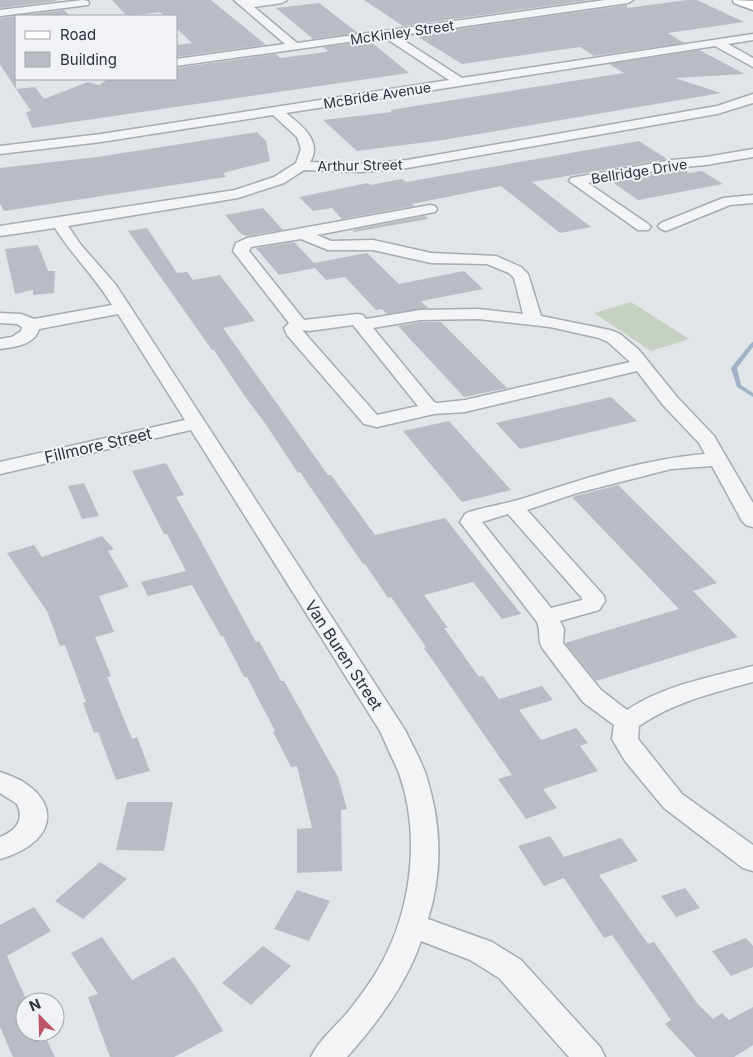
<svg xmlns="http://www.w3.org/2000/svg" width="753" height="1057" font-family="Inter,sans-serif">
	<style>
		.green { fill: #c7d1c3 }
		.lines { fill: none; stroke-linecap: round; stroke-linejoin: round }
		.stream { fill: #a0b2c3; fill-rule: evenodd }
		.building { fill: #b8bdc4 }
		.minor-casing { stroke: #a7abb1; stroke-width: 3 }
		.major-casing { stroke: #a1a8b2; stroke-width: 3 }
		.minor { fill: #f3f4f6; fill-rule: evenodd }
		.major { fill: #fff; fill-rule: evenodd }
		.labels { text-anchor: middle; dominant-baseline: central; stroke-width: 4; stroke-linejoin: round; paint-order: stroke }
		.far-street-label { font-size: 14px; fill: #2b323d; stroke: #f0f2f5 }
		.street-label { font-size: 16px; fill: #2b323d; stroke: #f0f2f5 }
	</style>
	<rect width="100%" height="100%" fill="#e1e4e8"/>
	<path class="green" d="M631 302 689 339 651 351 594 313Z"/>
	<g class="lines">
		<path class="stream" d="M753 342V347L737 368 741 385 753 393V397L737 387 731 368 751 343Z"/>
	</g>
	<path class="building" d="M0 0H56L57 1 0 8Z
		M112 0H211L266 45 176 57V45L192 43 176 28V16H164L160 12 127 16Z
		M364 0H591L403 26Z
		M687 0H697L744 22 668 33 684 43 594 56 580 47 462 64 415 35 627 5V8Z
		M319 3 358 33 313 39 276 8Z
		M64 10 70 16H16V89L35 87 44 99 88 82 99 85 108 79H176V68L276 54 280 58 326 52 328 51 323 47 370 41 409 73 32 128 26 112 31 111 16 89 0 64V18Z
		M699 50 745 74 675 78 721 93 443 140 357 151 323 120 392 112 390 110 624 73 609 64Z
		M257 132 266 141 270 161 223 173 226 177 4 211 0 204V168L97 157Z
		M639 141 667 159 532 182 591 227 560 233 501 186 412 204 414 206 342 219 332 208 313 211 299 197 368 183 370 185 402 179 406 182Z
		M683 169 689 173 702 171 723 184 638 200 611 181Z
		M263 208 283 230 246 236 241 234 225 215Z
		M425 216 428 219 354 232 353 230Z
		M147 228 177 273 187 272 193 280 220 275 255 321 223 328 328 475H331L375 535 445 518 521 614 502 619 473 582 424 595 448 628H444L479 677 483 676 499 699 542 686 553 700 519 710 541 740 576 728 588 743 580 746 598 771 543 789 557 808 526 819 498 779 512 775 424 648 426 647 391 597 388 598 365 564H363L300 472 298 473 267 426 244 395 214 350H212L128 231Z
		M294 242 314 263 367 253 399 284 464 271 483 289 421 301 428 308 387 314 382 309 376 310 345 277 326 280 315 268 279 275 256 248Z
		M38 245 48 271H55L54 293 33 295V290L15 294 5 249Z
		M420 322H441L507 388 464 397 398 326Z
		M611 397 637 421 520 449 496 423Z
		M449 421 511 490 462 502 403 431Z
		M166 463 184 495 176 497 197 534 256 642 259 641 281 681H284L338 777 347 809 341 810 342 871 297 873V829L312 828 297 766 291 767 273 732 275 731 247 677H244L223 636H221L192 585 148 596 141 582 186 571 167 534H164L132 471Z
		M84 483 99 516 82 519 68 486Z
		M618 485 717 583 693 591 738 637 596 681 565 643 679 609 572 497Z
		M102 536 114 549 108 551 129 587 99 596 114 632 95 637 111 676 107 677 132 739 137 737 150 771 116 780 98 732 94 733 83 703 86 702 65 645 60 646 47 611 7 553 34 545 42 557Z
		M127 802H173L164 851 116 850Z
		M550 836 564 857 621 838 638 861 599 875 648 944 654 942 697 1003 713 1019 722 1013 729 1020 753 1007V1045L734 1057H696L665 1024 671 1020 612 935 604 938 564 878 544 886 518 846Z
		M100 862 127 879 83 919 55 901Z
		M685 888 700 908 676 917 661 896Z
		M297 890 330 901 309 941 274 929Z
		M34 907 51 931 7 956 25 997V1032H43L55 1057H13L0 1027V925Z
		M102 937 132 980 174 957 195 986 223 1031 174 1057H110L88 997 98 994 71 953Z
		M746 938 753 946V967L731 976 712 951Z
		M263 946 291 966 251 1005 222 983Z"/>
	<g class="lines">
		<defs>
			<path id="minor" d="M83 0 88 1 89 3 88 5 0 16V10Z
				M234 0H287L282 3 254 7 297 43 605 0H633L628 3 397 36 462 78 753 34V40L728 44 753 58V67L715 46 286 113C301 125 323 141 310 162L361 164 407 160 717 106 753 94V103L717 114 407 168 361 172 304 170 284 183 238 198 68 226 81 245 116 285 405 730C412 745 421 760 426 775 441 822 443 872 428 919L492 942 521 960 600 1047 605 1057H569L499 978 470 960 421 941C406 985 377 1023 347 1057H311C319 1040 335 1027 347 1013 357 1001 366 988 374 976 411 918 422 838 399 773 393 759 386 745 380 731L191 430 0 474V462L185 420 118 314 39 329C35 345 14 347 0 349V339L12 337 21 331 22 327 17 324 0 323V313L21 314 34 319 112 305C95 277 72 255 55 228L0 236V226L235 190 274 177 296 163 301 149 297 137 273 115 101 142 0 154V146L101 134 449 80 384 37 176 66V59L285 44Z
				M753 149V157L706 165 672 168 588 183 648 224 651 227 648 230H638L569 181 571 178 576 177 672 160 706 157Z
				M753 195V203L730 205 666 231 661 229 658 226 661 223 723 198Z
				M430 205 435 206 437 209 435 212 317 235 331 241 373 240 431 253 496 256 521 267 528 274 541 316 610 330 620 334 639 350 677 397 714 436 753 503V527L746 525 742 521 712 466 671 469 577 493 527 510 604 596 605 601 599 610 560 621 564 629 563 643 601 690 627 710C664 685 711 677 753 666V682C713 693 674 702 639 726L638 739 682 794 753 845V871L743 868 664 808 625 761 612 739 614 725 583 702 543 649C537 641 541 631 537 622L460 522 465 514 469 512C489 506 511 503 531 496 588 477 646 459 705 454L699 443 663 405 637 371 465 412 434 414 377 427 364 424 287 335 284 328 289 323 233 251 236 243 247 238ZM301 239 328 250H373L431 263 487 264 509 273 514 278 523 314 478 309 420 310 366 319 363 315 357 314 304 320 249 251 251 247ZM478 319 550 327 599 338 608 342 630 362 465 400 437 403 434 402 373 328 420 320ZM353 325 418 406 377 415 302 330 309 331ZM508 514 582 598V600L551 608 482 522Z
				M0 772C62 791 64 841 0 859V837C15 831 25 821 17 804L0 793Z"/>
			<path id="major" d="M733 0 753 1V10L734 3Z"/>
		</defs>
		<use href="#minor" class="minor-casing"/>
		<use href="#major" class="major-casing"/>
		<use href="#minor" class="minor"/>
		<use href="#major" class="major"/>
	</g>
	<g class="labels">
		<g class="far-street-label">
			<text transform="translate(402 32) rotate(-8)">McKinley Street</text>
			<text transform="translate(377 95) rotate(-9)">McBride Avenue</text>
			<text transform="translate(360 165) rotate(-1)">Arthur Street</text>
			<text transform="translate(639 171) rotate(-9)">Bellridge Drive</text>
		</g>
		<g class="street-label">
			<text transform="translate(98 445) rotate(-13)">Fillmore Street</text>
			<text transform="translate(344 655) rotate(57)">Van Buren Street</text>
		</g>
	</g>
	<rect x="15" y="15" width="162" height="65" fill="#f0f2f5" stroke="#a1a5ab"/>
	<rect x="25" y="31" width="25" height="8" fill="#ffffff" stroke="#a1a5ab"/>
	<text x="60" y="40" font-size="15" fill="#2b323d">Road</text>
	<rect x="25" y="52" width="25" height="15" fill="#b8bdc4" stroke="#a1a5ab"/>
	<text x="60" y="65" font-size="15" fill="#2b323d">Building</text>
	<g transform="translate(40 1017) rotate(337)"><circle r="24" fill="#f0f2f5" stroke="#a1a5ab"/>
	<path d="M0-4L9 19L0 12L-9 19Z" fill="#be5467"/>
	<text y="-8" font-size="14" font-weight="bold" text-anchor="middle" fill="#2b323d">N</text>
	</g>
</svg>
